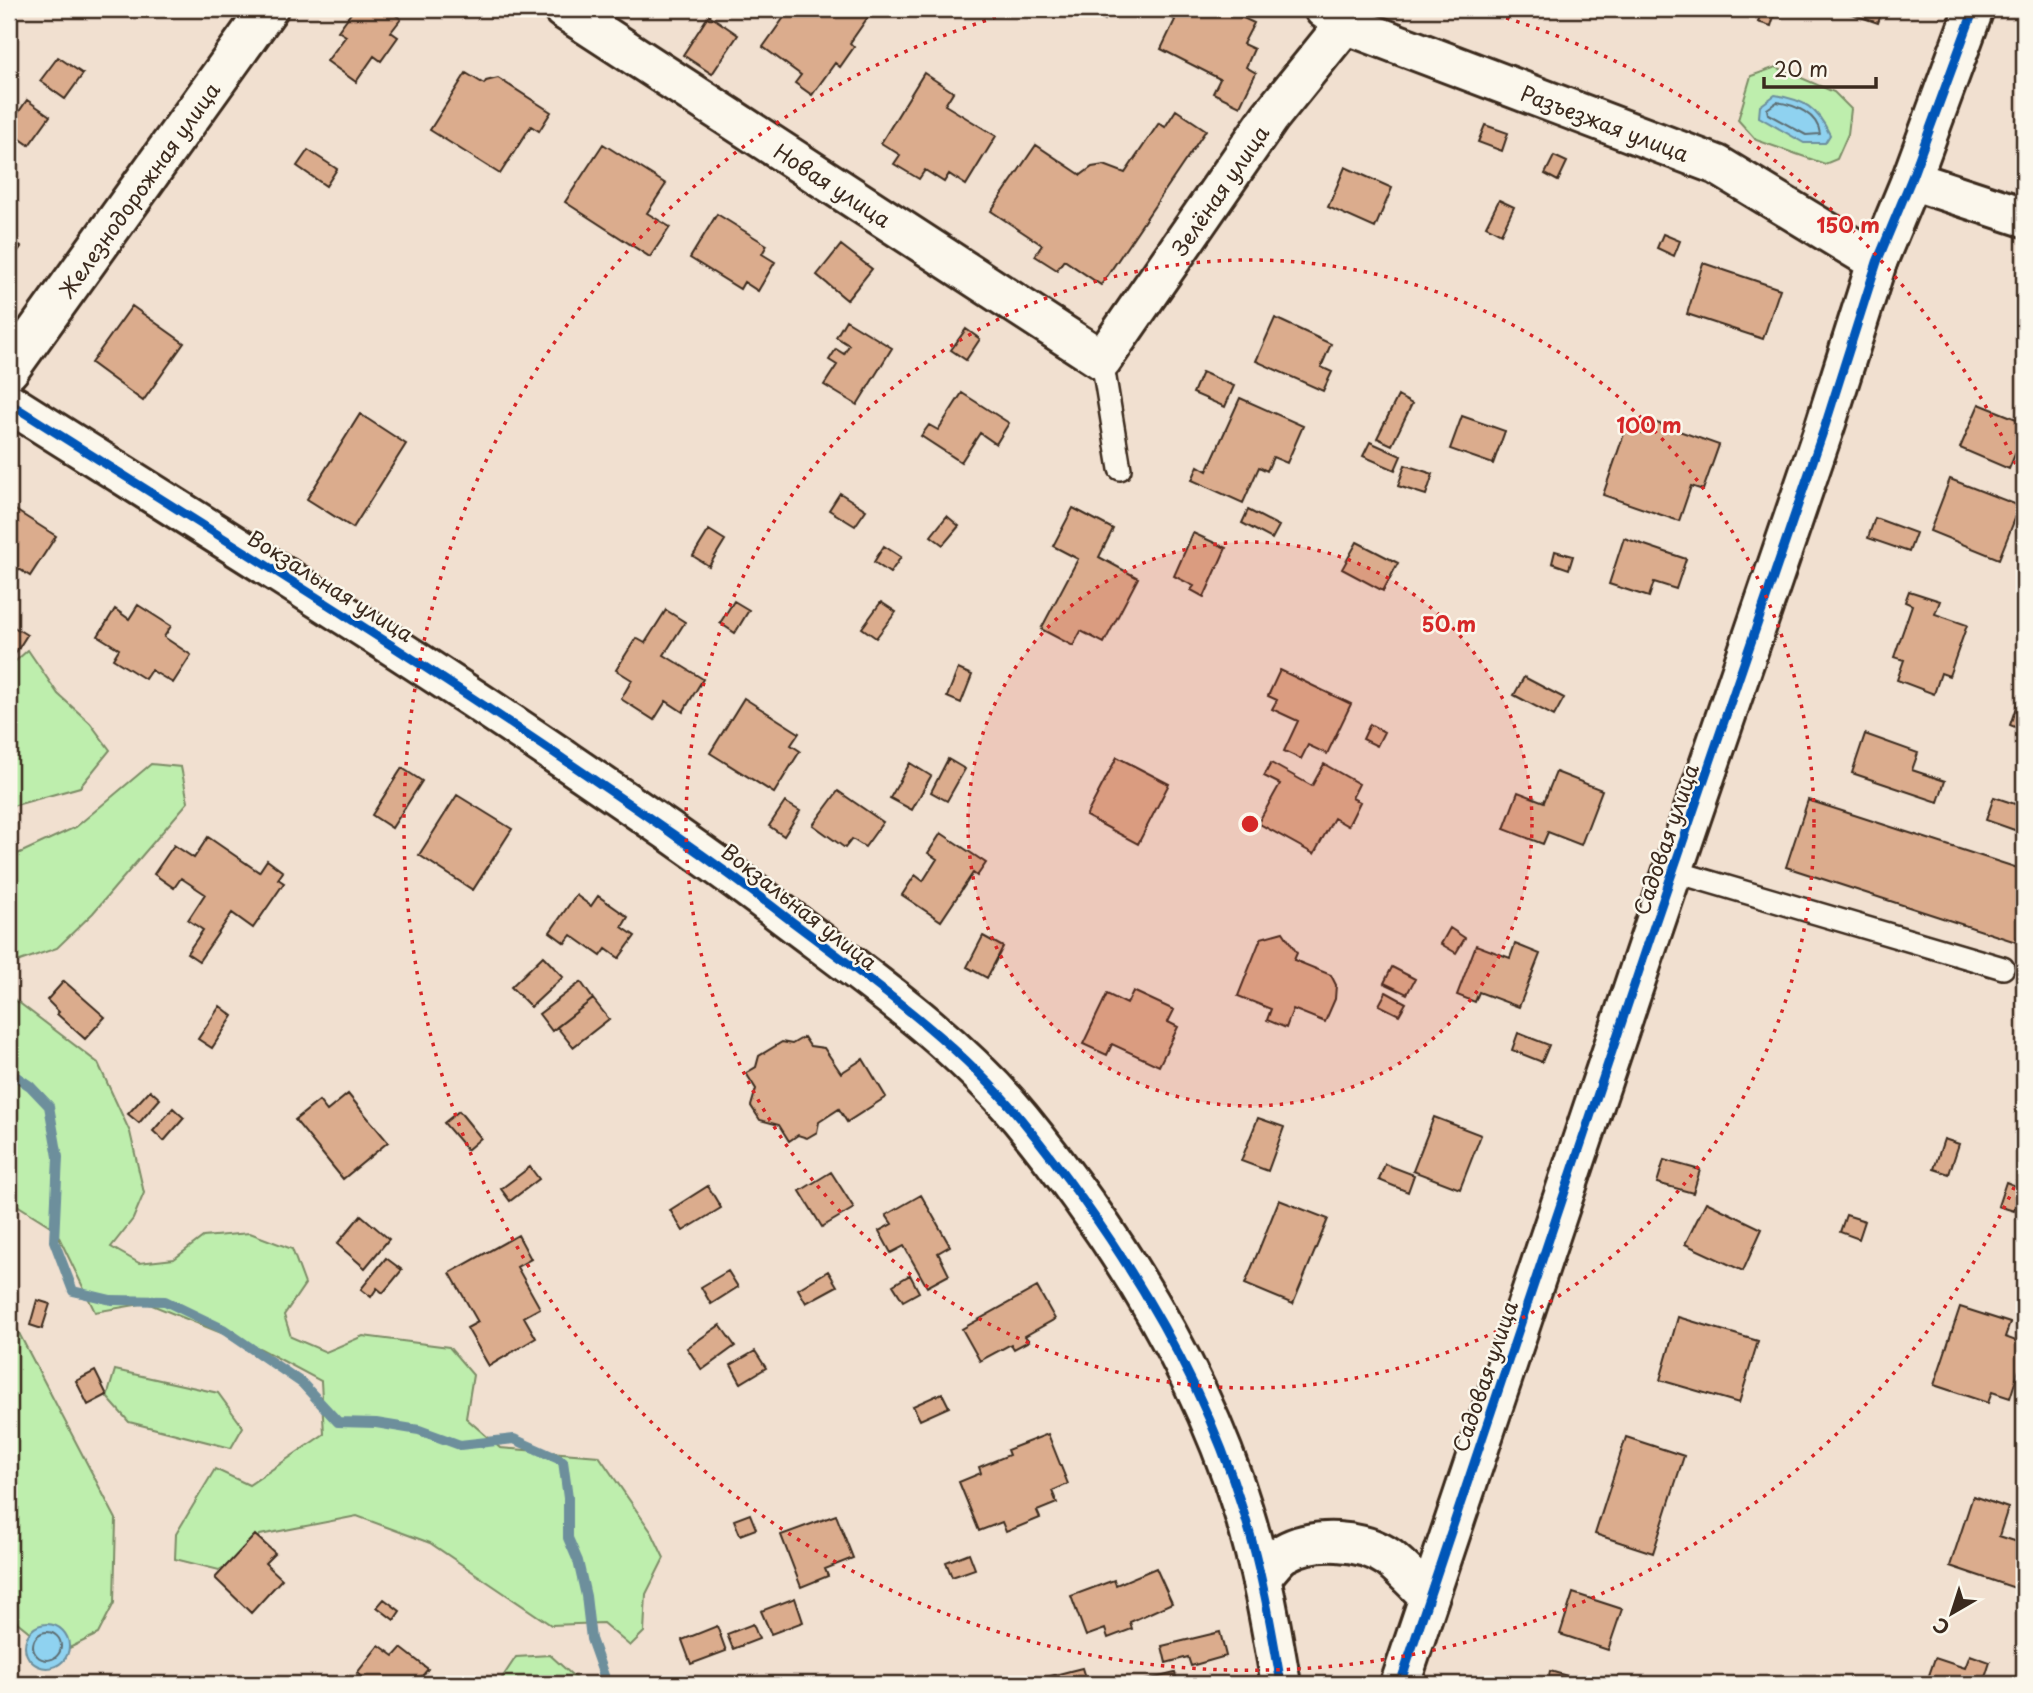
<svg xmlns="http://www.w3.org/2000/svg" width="2033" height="1693" font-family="'Playpen Sans',sans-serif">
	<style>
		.green { fill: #beeead; stroke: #7c8c66; stroke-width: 2 }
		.water { fill: #8fd2f0; stroke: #6d8f9c; stroke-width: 2 }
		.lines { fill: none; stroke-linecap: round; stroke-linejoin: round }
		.shore { stroke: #5d6d72; stroke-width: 2 }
		.stream { stroke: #6d8f9c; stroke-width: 10 }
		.building { fill: #dbac8d; stroke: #3b2a1e; stroke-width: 2 }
		.service-casing { stroke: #3b2a1e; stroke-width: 26 }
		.minor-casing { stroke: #3b2a1e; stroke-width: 44 }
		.service { stroke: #fbf7ec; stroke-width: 21 }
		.minor { stroke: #fbf7ec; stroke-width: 38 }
		.cycleway-casing { stroke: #fbf7ec; stroke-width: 13 }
		.cycleway { stroke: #0057b8; stroke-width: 9 }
		.ring { fill: none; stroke: #d62828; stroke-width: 3.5; stroke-dasharray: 3.5 7 }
		.labels { text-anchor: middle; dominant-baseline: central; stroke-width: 5; stroke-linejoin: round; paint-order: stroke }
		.street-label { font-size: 21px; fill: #3b2a1e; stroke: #fbf7ec }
		.centre { fill: #d62828; stroke: #fbf7ec; stroke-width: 3.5 }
		.ring-label { font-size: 21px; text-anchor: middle; font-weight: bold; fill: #d62828; stroke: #fbf7ec; stroke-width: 5; stroke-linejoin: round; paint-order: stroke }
	</style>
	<rect width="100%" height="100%" fill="#f1e0d0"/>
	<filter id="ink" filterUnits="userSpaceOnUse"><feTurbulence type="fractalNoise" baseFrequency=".0143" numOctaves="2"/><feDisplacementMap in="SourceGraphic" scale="14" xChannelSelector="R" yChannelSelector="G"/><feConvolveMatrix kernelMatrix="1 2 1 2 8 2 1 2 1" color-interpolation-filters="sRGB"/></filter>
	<g filter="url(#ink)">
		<path class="green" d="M1776 67 1834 92 1851 109 1848 134 1837 159 1825 164 1756 140 1738 120 1751 76Z
			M28 650 58 694 90 723 110 750 80 787 9 807V667Z
			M151 764 181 767 188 802 93 913 57 948 14 963 9 982V858L76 827Z
			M9 995 98 1063 130 1132 144 1193 133 1219 111 1247 139 1263 174 1259 203 1237 250 1233 292 1249 305 1284 284 1315 291 1337 326 1352 363 1336 449 1347 473 1375 466 1418 500 1448 599 1456 652 1533 664 1558 646 1594 644 1632 630 1646 603 1623 551 1625 430 1543 357 1516 260 1535 244 1555 219 1570 175 1559 176 1534 215 1469 249 1485 324 1434 321 1381 261 1349 147 1303 95 1312 55 1229 9 1200Z
			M9 1314 116 1519 114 1603 98 1634 57 1654 17 1622 9 1634Z
			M115 1370 218 1393 243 1427 231 1448 129 1422 107 1397Z
			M550 1655 582 1684H498L516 1657Z"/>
		<path class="water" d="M1775 95C1804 100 1817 107 1830 135L1825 143H1804L1759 117 1760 106Z
			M25 1646a22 22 0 1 1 44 0a22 22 0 1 1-44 0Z"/>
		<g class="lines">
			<path class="shore" d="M1777 102C1795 105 1818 114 1820 134L1806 135 1768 114 1767 109Z
				M33 1646a14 14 0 1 1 28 0a14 14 0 1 1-28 0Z"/>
			<path class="stream" d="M9 1072 30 1086 49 1106 58 1157 54 1241 73 1291 111 1300 165 1301 223 1329 302 1383 338 1422 376 1423 419 1430 460 1445 514 1439 563 1461 568 1498V1538L578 1561 586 1596 591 1639 607 1684"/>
		</g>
		<path class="building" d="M354 9 363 11 365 9H387L401 19 391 32 398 37 381 61 374 56 356 82 327 61 346 36 338 31Z
			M790 9H857L868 17 850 43 854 47 840 67 835 63 812 95 795 83 801 75 763 47Z
			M1087 9H1112L1105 20Z
			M1157 9H1224L1254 23 1243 44 1254 49 1246 67 1256 73 1240 106 1213 93 1220 79 1161 49 1175 20Z
			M1762 9 1775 13 1771 26 1758 22Z
			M1837 9H1883L1878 23Z
			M709 15 738 35 712 74 683 55Z
			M58 57 83 74 65 99 40 81Z
			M466 73 484 84 486 81 498 78 551 112 539 131 531 126 500 174 430 130Z
			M924 73 953 92 945 105 996 136 966 185 949 174 944 182 925 170 919 179 894 164 900 155 881 143Z
			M27 100 50 116 29 145 9 131V126Z
			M1176 110 1206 130 1101 285 1064 260 1057 270 1035 256 1042 245 991 211 1036 145 1081 175 1092 167 1104 165 1125 173 1159 123 1165 127Z
			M1485 125 1508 133 1502 151 1478 142Z
			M603 144 666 184 647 213 670 227 650 257 565 202Z
			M308 150 337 169 326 186 297 166Z
			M1554 156 1567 162 1558 181 1545 174Z
			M1345 167 1392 188 1375 228 1328 207Z
			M1499 200 1514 207 1501 234 1486 226Z
			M717 214 767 245 762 254 775 262 758 291 744 282 740 289 690 258Z
			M1663 234 1680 241 1674 256 1657 248Z
			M9 238 21 247 9 264Z
			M841 245 872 269 847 300 817 275Z
			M1703 263 1780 289 1763 339 1687 314Z
			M132 306 184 343 143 401 91 363Z
			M1275 318 1331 344 1321 367 1332 372 1323 391 1256 361Z
			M846 320 892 348 857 405 824 385 837 365 829 360 836 349 844 354 849 345 836 337Z
			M966 329 980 339 966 360 951 350Z
			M1202 372 1234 386 1225 407 1193 393Z
			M962 393 1009 423 996 444 980 433 961 462 921 436 929 425 938 430Z
			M1398 396 1412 404 1392 445 1377 438Z
			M1240 398 1303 426 1287 463 1273 457 1267 471 1259 467 1243 503 1192 480 1198 466 1207 471Z
			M1979 404 2024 422V433L2009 469 1960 448Z
			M360 414 406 444 353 528 307 499Z
			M1462 416 1505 431 1493 464 1450 449Z
			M1648 420 1719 445 1703 490 1691 486 1679 521 1603 495 1626 428 1643 434Z
			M1370 442 1401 456 1395 470 1363 456Z
			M1405 465 1433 474 1426 495 1398 486Z
			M1950 479 2020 506 1999 559 1930 531Z
			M840 493 866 510 855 526 829 510Z
			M9 506 56 536 30 576 16 567 11 575 9 574Z
			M1073 508 1113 529 1099 557 1138 578 1104 643 1081 631 1073 646 1041 629 1078 559 1053 546Z
			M1248 510 1279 526 1272 539 1242 523Z
			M947 516 959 526 943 545 931 536Z
			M1875 518 1916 533 1909 552 1868 538Z
			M709 530 725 540 709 566 693 556Z
			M1193 533 1226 548 1204 597 1191 590 1194 586 1174 576Z
			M1624 538 1686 559 1676 589 1654 582 1649 597 1609 584Z
			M1357 542 1398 563 1383 591 1342 569Z
			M884 546 901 557 890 573 874 562Z
			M1555 551 1573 556 1569 569 1552 563Z
			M1909 591 1940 601 1935 614 1967 625 1949 676 1941 673 1934 694 1897 680 1904 660 1894 657 1912 605 1905 602Z
			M734 601 749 610 735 633 720 623Z
			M881 602 896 612 876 638 862 628Z
			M138 605 171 626 164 637 191 655 173 683 151 670 145 679 113 659 119 649 98 636 115 609 129 619Z
			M666 610 685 622 664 655 703 679 683 712 666 701 654 720 621 699 632 680 616 670 636 638 645 643Z
			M14 627 27 635 10 662 9 636Z
			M958 669 972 675 961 703 947 697Z
			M1280 670 1351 704 1327 754 1308 745 1301 759 1284 751 1298 721 1272 709 1277 700 1268 696Z
			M1524 677 1564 698 1554 716 1514 695Z
			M744 698 799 733 791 745 800 751 774 793 710 753Z
			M2018 701 2024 703V731L2010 725Z
			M1370 724 1384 732 1377 746 1363 739Z
			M1865 734 1918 753 1912 770 1945 781 1938 802 1852 773Z
			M1117 757 1169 784 1138 844 1086 816Z
			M948 759 965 769 947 801 931 792Z
			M910 763 931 776 912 810 890 798Z
			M1271 763 1312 786 1324 764 1359 784 1352 798 1360 802 1348 826 1334 818 1314 854 1258 823 1280 784 1264 776Z
			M402 768 422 781 392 828 372 815Z
			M1556 772 1602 790 1581 845 1548 832 1543 844 1504 829 1518 792 1544 802Z
			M838 791 883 822 865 847 852 839 845 848 813 825Z
			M457 795 512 829 473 890 419 855Z
			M1994 797 2024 807 2023 833 1986 820Z
			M1808 800 2024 870V917L2016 942 1786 867Z
			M785 802 800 811 784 836 769 826Z
			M941 833 986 863 977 876 973 873 941 921 902 895 915 875 923 881 937 859 928 853Z
			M208 837 259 872 267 860 283 872 278 879 284 883 253 928 232 913 199 961 187 953 203 930 188 920 205 894 181 878 174 888 154 874 174 845 194 858Z
			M576 895 591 906 598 896 628 917 622 927 635 936 619 958 606 949 601 956 571 935 565 943 550 932Z
			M1450 928 1465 938 1456 953 1441 944Z
			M1283 932 1297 953 1294 960 1331 975 1336 985 1335 999 1325 1022 1293 1009 1286 1028 1267 1020 1271 1009 1238 996 1261 938Z
			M983 936 1003 947 987 978 967 967Z
			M1515 944 1540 954 1519 1007 1479 992 1475 1002 1457 995 1476 945 1510 958Z
			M543 956 563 977 531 1007 511 987Z
			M1392 967 1415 979 1407 994 1384 983Z
			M64 981 105 1017 85 1039 57 1014 59 1012 47 1000Z
			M581 982 593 999 552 1031 539 1014Z
			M1133 991 1174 1010 1168 1022 1178 1027 1159 1066 1112 1044 1107 1055 1083 1044 1107 994 1127 1004Z
			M1386 992 1406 1003 1399 1015 1379 1005Z
			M593 999 609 1019 573 1047 557 1027Z
			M220 1006 233 1016 212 1048 198 1039Z
			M1518 1033 1549 1045 1542 1062 1512 1050Z
			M804 1037 810 1046 824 1048 841 1073 863 1059 886 1097 847 1122 839 1109 819 1122 817 1132 807 1138 798 1135 789 1141 779 1125 760 1120 751 1106 756 1089 746 1073 756 1067 759 1056 782 1042 792 1044Z
			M150 1090 160 1099 139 1123 128 1114Z
			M348 1094 388 1142 343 1179 295 1120 319 1101 327 1111Z
			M173 1108 184 1118 164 1141 153 1131Z
			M459 1111 481 1138 467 1150 444 1123Z
			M1434 1117 1481 1135 1460 1189 1413 1171Z
			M1258 1118 1284 1127 1268 1171 1241 1161Z
			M1944 1139 1959 1144 1949 1174 1934 1169Z
			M1664 1160 1700 1170 1693 1193 1657 1183Z
			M1385 1164 1414 1175 1408 1192 1379 1180Z
			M530 1167 539 1179 510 1201 501 1189Z
			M831 1172 854 1208 822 1227 800 1191Z
			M2006 1182 2021 1188 2014 1211 1998 1206Z
			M708 1186 721 1208 683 1231 670 1210Z
			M921 1195 950 1246 938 1253 949 1275 927 1287 904 1246 891 1253 879 1231 892 1224 886 1215Z
			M1279 1200 1328 1219 1293 1304 1245 1284Z
			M1706 1202 1762 1229 1743 1271 1685 1244Z
			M361 1215 389 1239 365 1268 337 1244Z
			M1846 1215 1865 1221 1859 1239 1840 1232Z
			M518 1235 531 1259 517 1267 540 1308 524 1317 536 1338 489 1366 467 1328 478 1322 450 1273Z
			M386 1258 402 1270 383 1293 377 1288 371 1297 361 1289Z
			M728 1271 738 1287 711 1304 701 1287Z
			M828 1271 837 1286 806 1303 798 1289Z
			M910 1275 919 1292 903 1301 893 1285Z
			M1037 1287 1055 1319 1025 1336 1029 1341 1014 1349 1011 1344 980 1361 962 1329Z
			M37 1300 50 1304 42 1329 30 1325Z
			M1960 1307 2010 1323 2005 1337 2024 1344V1354L2010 1398 1992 1392 1988 1403 1934 1385Z
			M1678 1317 1758 1341 1739 1403 1660 1380Z
			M720 1325 735 1346 702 1370 687 1348Z
			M755 1351 766 1368 741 1383 731 1365Z
			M95 1371 107 1395 88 1405 76 1381Z
			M942 1393 949 1407 920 1420 913 1406Z
			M1048 1434 1068 1484 1052 1491 1057 1503 1037 1511 1040 1518 1006 1532 1002 1522 979 1531 959 1482 981 1473 979 1467 1009 1455 1007 1450Z
			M1626 1437 1684 1456 1653 1553 1595 1534Z
			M1973 1496 2008 1508 1999 1536 2024 1544V1560L2015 1588 1950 1566Z
			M750 1514 756 1529 740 1535 734 1520Z
			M836 1515 853 1558 825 1569 828 1576 801 1587 781 1535Z
			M255 1535 275 1553 265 1563 282 1579 251 1613 215 1578Z
			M969 1553 975 1569 952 1577 946 1562Z
			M1156 1568 1172 1603 1130 1622 1132 1629 1108 1638 1105 1629 1086 1636 1071 1596 1114 1580 1116 1585Z
			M1573 1593 1622 1609 1608 1650 1560 1634Z
			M795 1598 803 1622 771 1634 761 1611Z
			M384 1599 400 1611 394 1620 377 1607Z
			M753 1624 759 1639 733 1649 727 1634Z
			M717 1626 726 1651 691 1664 682 1640Z
			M1220 1632 1226 1656 1191 1666 1188 1657 1166 1663 1162 1646Z
			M379 1645 394 1656 401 1648 428 1669 418 1681 423 1684H368L369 1682 357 1673Z
			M1970 1655 1990 1662 1983 1684H1926L1935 1658 1965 1668Z
			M1082 1668 1087 1684H1032L1031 1681Z
			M1550 1671 1595 1684H1547Z
			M1175 1673 1178 1684H1131Z"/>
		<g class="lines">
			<defs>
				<path id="service" d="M1102 360 1120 469
					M1673 871 2003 968"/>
				<g id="minor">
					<path id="s1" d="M563 9 1102 360 1270 117 1345 24"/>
					<path id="s2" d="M1324 9 1345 24 1717 165 1877 262"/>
					<path d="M1911 180 2024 217"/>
					<path id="s3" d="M9 370 268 9"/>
					<path d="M9 403C192 519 376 632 556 754 634 807 711 859 786 917 868 979 955 1039 1021 1119 1115 1235 1199 1366 1243 1510 1261 1567 1271 1625 1281 1684"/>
					<path d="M1262 1576C1269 1569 1276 1558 1284 1553 1314 1536 1362 1539 1389 1558 1403 1569 1416 1584 1429 1596"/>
					<path d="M1400 1684 1652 932 1825 426 1877 262 1911 180 1974 9"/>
				</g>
			</defs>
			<use href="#service" class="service-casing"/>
			<use href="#minor" class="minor-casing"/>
			<use href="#service" class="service"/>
			<use href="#minor" class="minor"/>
			<defs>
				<path id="cycleway" d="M9 403C192 519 376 632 556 754 634 807 711 859 786 917 868 979 955 1039 1021 1119 1115 1235 1199 1366 1243 1510 1261 1567 1271 1625 1281 1684
					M1400 1684 1652 932 1825 426 1877 262 1911 180 1974 9"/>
			</defs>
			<use href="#cycleway" class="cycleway-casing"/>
			<use href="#cycleway" class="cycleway"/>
		</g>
	</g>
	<circle cx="1250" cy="824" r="282" fill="#d62828" fill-opacity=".12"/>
	<g class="ring">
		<circle cx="1250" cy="824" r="282"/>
		<circle cx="1250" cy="824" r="564"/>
		<path d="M2023 1168A846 846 0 1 1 1024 9M1476 9A846 846 0 0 1 2023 480"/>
	</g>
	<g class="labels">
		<g class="street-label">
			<text stroke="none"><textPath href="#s2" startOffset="304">Разъезжая улица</textPath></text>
			<text stroke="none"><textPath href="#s1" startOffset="322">Новая улица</textPath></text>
			<text stroke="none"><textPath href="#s3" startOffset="222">Железнодорожная улица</textPath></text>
			<text stroke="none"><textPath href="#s1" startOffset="850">Зелёная улица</textPath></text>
			<text transform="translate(331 585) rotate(32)">Вокзальная улица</text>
			<text transform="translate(1665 839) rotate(-71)">Садовая улица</text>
			<text transform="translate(800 906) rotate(38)">Вокзальная улица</text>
			<text transform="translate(1484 1376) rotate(-71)">Садовая улица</text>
		</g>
	</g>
	<circle cx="1250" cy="824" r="10" class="centre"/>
	<g class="ring-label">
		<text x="1848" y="233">150 m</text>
		<text x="1649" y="433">100 m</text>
		<text x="1449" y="632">50 m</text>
	</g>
	<rect width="2033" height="1693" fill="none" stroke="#fbf7ec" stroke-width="35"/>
	<rect x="18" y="18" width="1998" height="1658" fill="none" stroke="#3b2a1e" stroke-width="2.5" filter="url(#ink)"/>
	<g transform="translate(1952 1613) rotate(219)" stroke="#fbf7ec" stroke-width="5" paint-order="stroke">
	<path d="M0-5L12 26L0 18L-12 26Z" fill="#3b2a1e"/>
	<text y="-10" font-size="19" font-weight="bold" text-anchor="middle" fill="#3b2a1e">С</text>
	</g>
	<path d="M1764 77v10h112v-10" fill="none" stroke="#3b2a1e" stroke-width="3.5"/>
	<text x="1774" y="77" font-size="21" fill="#3b2a1e" stroke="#fbf7ec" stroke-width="5" paint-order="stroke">20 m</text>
</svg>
